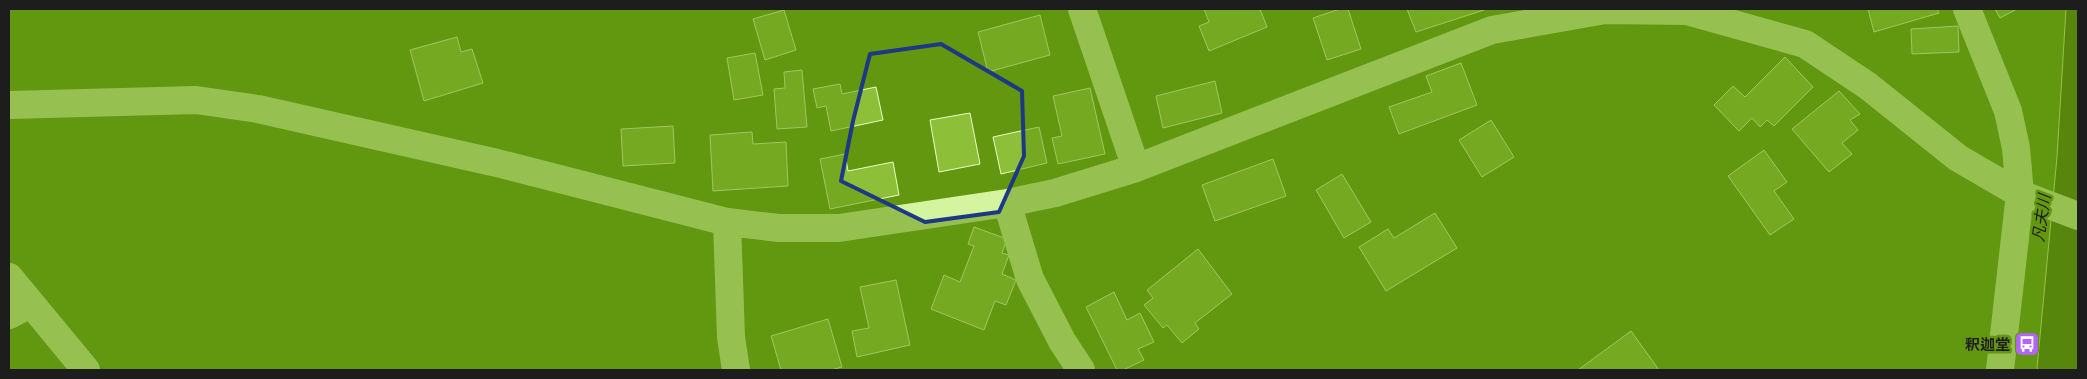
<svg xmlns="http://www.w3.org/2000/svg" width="2087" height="379" font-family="'Asap Condensed','Noto Sans JP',sans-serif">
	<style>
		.water { fill: #4a7209; stroke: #d3f791 }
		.building { fill: #8dbf39; stroke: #eafec8 }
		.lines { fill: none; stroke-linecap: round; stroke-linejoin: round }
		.minor { stroke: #d5f4a0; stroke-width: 28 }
		.tertiary { stroke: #d5f4a0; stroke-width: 28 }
		.marked { fill: none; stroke: #1d3884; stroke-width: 4; stroke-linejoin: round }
		.labels { text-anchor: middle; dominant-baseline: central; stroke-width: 5; stroke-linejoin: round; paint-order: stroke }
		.poi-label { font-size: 15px; font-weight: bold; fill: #1d1d1d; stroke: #639710; text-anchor: end }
		.water-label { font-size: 16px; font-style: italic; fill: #1b1d19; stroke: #639710 }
	</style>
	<rect width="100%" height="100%" fill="#639710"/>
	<path class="water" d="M2066 9H2078V370H2039L2037 368 2057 157Z"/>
	<path class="building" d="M1204 9H1260L1267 27 1209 51 1199 26 1209 22Z
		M1340 9H1348L1361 49 1327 60 1313 18Z
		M1407 9H1487L1416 32Z
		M1868 9H1937L1939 13 1874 32Z
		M1995 9H2017L2000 18Z
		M784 10 796 50 765 60 753 19Z
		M1040 15 1050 55 988 72 978 32Z
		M1958 26 1959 52 1912 54 1911 29Z
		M457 37 461 52 472 49 483 83 424 101 410 50Z
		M755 53 763 95 734 100 727 58Z
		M1785 57 1813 87 1774 126 1767 120 1760 127 1752 118 1739 131 1714 105 1733 86 1745 97Z
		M1461 63 1477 105 1399 134 1389 107 1432 92 1426 76Z
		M802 70 807 127 777 129 774 89 785 88 784 72Z
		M1215 81 1222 113 1163 128 1156 96Z
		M840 84 842 94 876 87 883 120 831 131 826 106 817 108 813 89Z
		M1090 88 1105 154 1058 164 1052 138 1062 136 1053 96Z
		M1839 91 1860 114 1850 120 1858 130 1842 143 1852 154 1829 172 1792 129Z
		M970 113 980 164 939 172 930 120Z
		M1491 120 1514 157 1482 177 1459 140Z
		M673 126 675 163 623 166 621 129Z
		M1039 127 1047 163 1001 174 993 137Z
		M752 132 753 144 786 142 788 186 713 191 710 135Z
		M1764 150 1787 182 1774 191 1794 219 1770 235 1728 176Z
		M845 154 848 171 893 162 899 195 830 209 820 159Z
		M1273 159 1286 196 1215 221 1202 185Z
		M1342 174 1371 222 1344 238 1316 190Z
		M1435 213 1457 248 1386 291 1359 247 1388 229 1394 238Z
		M974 227 1007 239 1002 253 1009 255 1002 274 1016 280 1006 305 995 301 984 330 931 309 944 275 960 282 974 246 968 244Z
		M1198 249 1232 294 1195 323 1199 329 1182 343 1167 325 1163 328 1144 305 1153 298 1147 290Z
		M896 280 910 345 857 357 852 331 869 328 860 287Z
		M1114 292 1127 320 1140 313 1154 342 1138 349 1144 360 1123 370H1117L1086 307Z
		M828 319 842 367 831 370H781L771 336Z
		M1631 331 1659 370H1578Z"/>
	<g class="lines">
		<path class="minor" d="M1082 9 1136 168
			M9 105 196 100 258 109 497 163 727 222 779 228H839L1007 203 1055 193 1136 168 1492 30 1605 10 1687 11 1805 44 1868 86 1958 158 2020 194 2078 216
			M1007 203 1030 279 1062 341 1081 370
			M727 222 731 337 736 370
			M9 277 86 370
			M9 315 30 304"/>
		<path class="tertiary" d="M1967 9 2008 111 2016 148 2020 194 2000 370"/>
	</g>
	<path d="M0 0H2087V379H0ZM941 44 1022 91 1024 156 999 212 925 222 841 181 853 121 870 54Z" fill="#639710" fill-opacity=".55" fill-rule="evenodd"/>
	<path class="marked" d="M941 44 1022 91 1024 156 999 212 925 222 841 181 853 121 870 54Z"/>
	<defs>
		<symbol id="bus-square" viewBox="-11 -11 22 22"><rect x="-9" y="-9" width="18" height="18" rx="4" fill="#b563ff" stroke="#639710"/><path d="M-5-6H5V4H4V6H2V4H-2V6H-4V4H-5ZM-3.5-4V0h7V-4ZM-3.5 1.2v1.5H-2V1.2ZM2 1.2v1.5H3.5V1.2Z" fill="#fff"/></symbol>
	</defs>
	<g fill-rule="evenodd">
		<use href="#bus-square" x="2013" y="330" width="28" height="28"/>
	</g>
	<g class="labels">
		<g class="poi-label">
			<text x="2010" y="344">釈迦堂</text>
		</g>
		<g class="water-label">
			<text transform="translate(2041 218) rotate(-82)">凡夫川</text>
		</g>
	</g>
	<rect width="2087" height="379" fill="none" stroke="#1d1d1d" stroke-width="20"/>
</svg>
